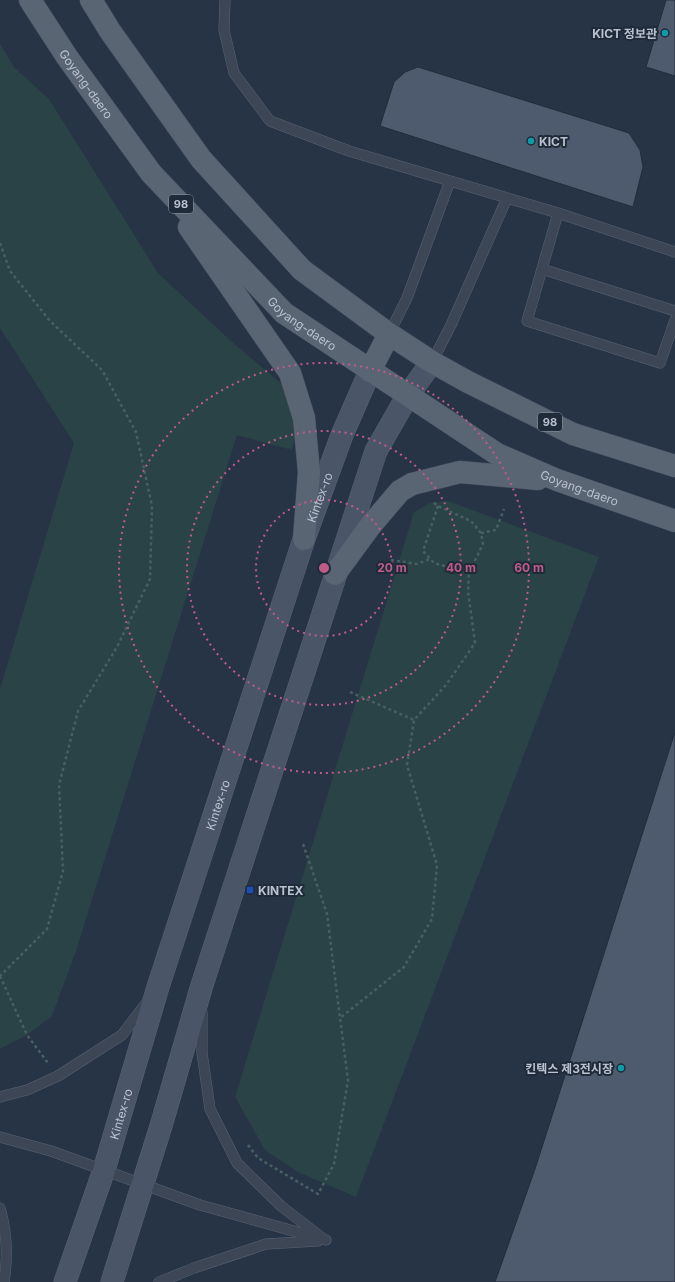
<svg xmlns="http://www.w3.org/2000/svg" width="675" height="1282" font-family="Inter,'Noto Sans KR',sans-serif">
	<style>
		.green { fill: #294346 }
		.building { fill: #4e5b6e; stroke: #222d3c }
		.lines { fill: none; stroke-linecap: round; stroke-linejoin: round }
		.service-casing { stroke: #5a6472; stroke-width: 11 }
		.secondary-casing { stroke: #5a6472; stroke-width: 23 }
		.primary-casing { stroke: #454f5e; stroke-width: 23 }
		.path { stroke: #486062; stroke-width: 2.5; stroke-dasharray: 3 3; stroke-linecap: butt }
		.service { stroke: #3c4654; stroke-width: 10 }
		.secondary { stroke: #4a5567; stroke-width: 22 }
		.primary { stroke: #5a6574; stroke-width: 22 }
		.ring { fill: none; stroke: #be5c89; stroke-width: 2; stroke-dasharray: 2 4 }
		.culture-dot { fill: #0f9aa8; stroke: #202b3a; stroke-width: 1.5 }
		.transit-dot { fill: #1a4fb4; stroke: #202b3a; stroke-width: 1.5 }
		.labels { text-anchor: middle; dominant-baseline: central; stroke-width: 4; stroke-linejoin: round; paint-order: stroke }
		.shield { fill: #202b3a; stroke: #8b95a2; stroke-width: 1 }
		.shield-label { font-size: 11px; font-weight: bold; fill: #b9c2ce }
		.poi-label { font-size: 12px; font-weight: bold; fill: #b9c2ce; stroke: #202b3a; text-anchor: end }
		.street-label { font-size: 12px; fill: #b9c2ce; stroke: #202b3a }
		.centre { fill: #be5c89; stroke: #202b3a; stroke-width: 2 }
		.ring-label { font-size: 12px; text-anchor: middle; font-weight: bold; fill: #be5c89; stroke: #202b3a; stroke-width: 4; stroke-linejoin: round; paint-order: stroke }
	</style>
	<rect width="100%" height="100%" fill="#273445"/>
	<path class="green" d="M0 44 14 67 49 99 158 273 231 341 283 385 299 413 292 450 237 435 75 954 52 1016 27 1035 0 1049V689L74 443 0 328Z
		M448 501 599 557 356 1197 298 1172 265 1150 235 1097 414 512 430 503Z"/>
	<path class="building" d="M666 0H675V76L646 67Z
		M418 67 629 133 640 150 643 167 633 207 380 126 394 82 405 72Z
		M675 732V1282H495L535 1169Z"/>
	<g class="lines">
		<defs>
			<path id="service" d="M225 0 224 30 234 73 270 121 349 151 558 213 675 252
				M558 213 527 321 660 363 675 320
				M542 269 675 311
				M389 334 407 298 450 181
				M432 362 451 325 507 198
				M202 1012V1053L210 1109 237 1163 281 1206 321 1237
				M0 1097 27 1090 58 1076 122 1035 147 1002
				M0 1137 51 1151 200 1205 326 1240
				M0 1208C7 1232 8 1257 4 1282
				M159 1282 194 1268 266 1244 318 1241"/>
			<g id="secondary">
				<path id="s1" d="M65 1282 104 1170 158 987 304 539 342 435 370 371"/>
				<path d="M112 1282 161 1126 202 985 376 451 408 395 432 362"/>
			</g>
			<g id="primary">
				<path id="s2" d="M30 0 67 57 151 173 284 313 497 454 557 480 675 521"/>
				<path d="M91 0 110 31 201 159 302 270 389 334 432 362 468 382 573 434 675 466"/>
				<path d="M189 227 290 373 304 418 309 472 304 539"/>
				<path d="M370 371 389 334"/>
				<path d="M335 574 371 525 400 491 412 484 460 472 538 479"/>
			</g>
		</defs>
		<use href="#service" class="service-casing"/>
		<use href="#secondary" class="secondary-casing"/>
		<use href="#primary" class="primary-casing"/>
		<path class="path" d="M0 243 10 271 50 321 102 370 136 432 152 506 150 579 117 647 78 711 59 785 63 871 47 929 0 976
			M438 506 423 551 434 563 469 573
			M481 533 496 530 504 509
			M391 560 417 564 430 559
			M350 692 414 720
			M303 844 327 914 340 1018
			M0 976 27 1035 48 1063
			M248 1145 258 1158 318 1194 334 1164 348 1080 340 1018 404 967 432 919 437 865 407 765 414 720 446 685 475 643 468 591 469 573 483 544 481 533 471 521 438 506 433 502"/>
		<use href="#service" class="service"/>
		<use href="#secondary" class="secondary"/>
		<use href="#primary" class="primary"/>
	</g>
	<g class="ring">
		<circle cx="324" cy="568" r="68"/>
		<circle cx="324" cy="568" r="137"/>
		<circle cx="324" cy="568" r="205"/>
	</g>
	<g class="culture-dot">
		<circle cx="665" cy="33" r="4"/>
		<circle cx="531" cy="141" r="4"/>
		<circle cx="621" cy="1068" r="4"/>
	</g>
	<rect class="transit-dot" x="246" y="886" width="8" height="8" rx="2"/>
	<g class="labels">
		<g class="shield">
			<rect x="169" y="195" width="24" height="18" rx="3"/>
			<rect x="538" y="413" width="24" height="18" rx="3"/>
		</g>
		<g class="shield-label">
			<text x="181" y="204">98</text>
			<text x="550" y="422">98</text>
		</g>
		<g class="poi-label">
			<text x="657" y="33">KICT 정보관</text>
			<text x="539" y="141" text-anchor="start">KICT</text>
			<text x="258" y="890" text-anchor="start">KINTEX</text>
			<text x="613" y="1068">킨텍스 제3전시장</text>
		</g>
		<g class="street-label">
			<text stroke="none"><textPath href="#s2" startOffset="101">Goyang-daero</textPath></text>
			<text stroke="none"><textPath href="#s2" startOffset="425">Goyang-daero</textPath></text>
			<text stroke="none"><textPath href="#s2" startOffset="749">Goyang-daero</textPath></text>
			<text stroke="none"><textPath href="#s1" startOffset="825">Kintex-ro</textPath></text>
			<text stroke="none"><textPath href="#s1" startOffset="501">Kintex-ro</textPath></text>
			<text stroke="none"><textPath href="#s1" startOffset="177">Kintex-ro</textPath></text>
		</g>
	</g>
	<circle cx="324" cy="568" r="6" class="centre"/>
	<g class="ring-label">
		<text x="392" y="572">20 m</text>
		<text x="461" y="572">40 m</text>
		<text x="529" y="572">60 m</text>
	</g>
</svg>
